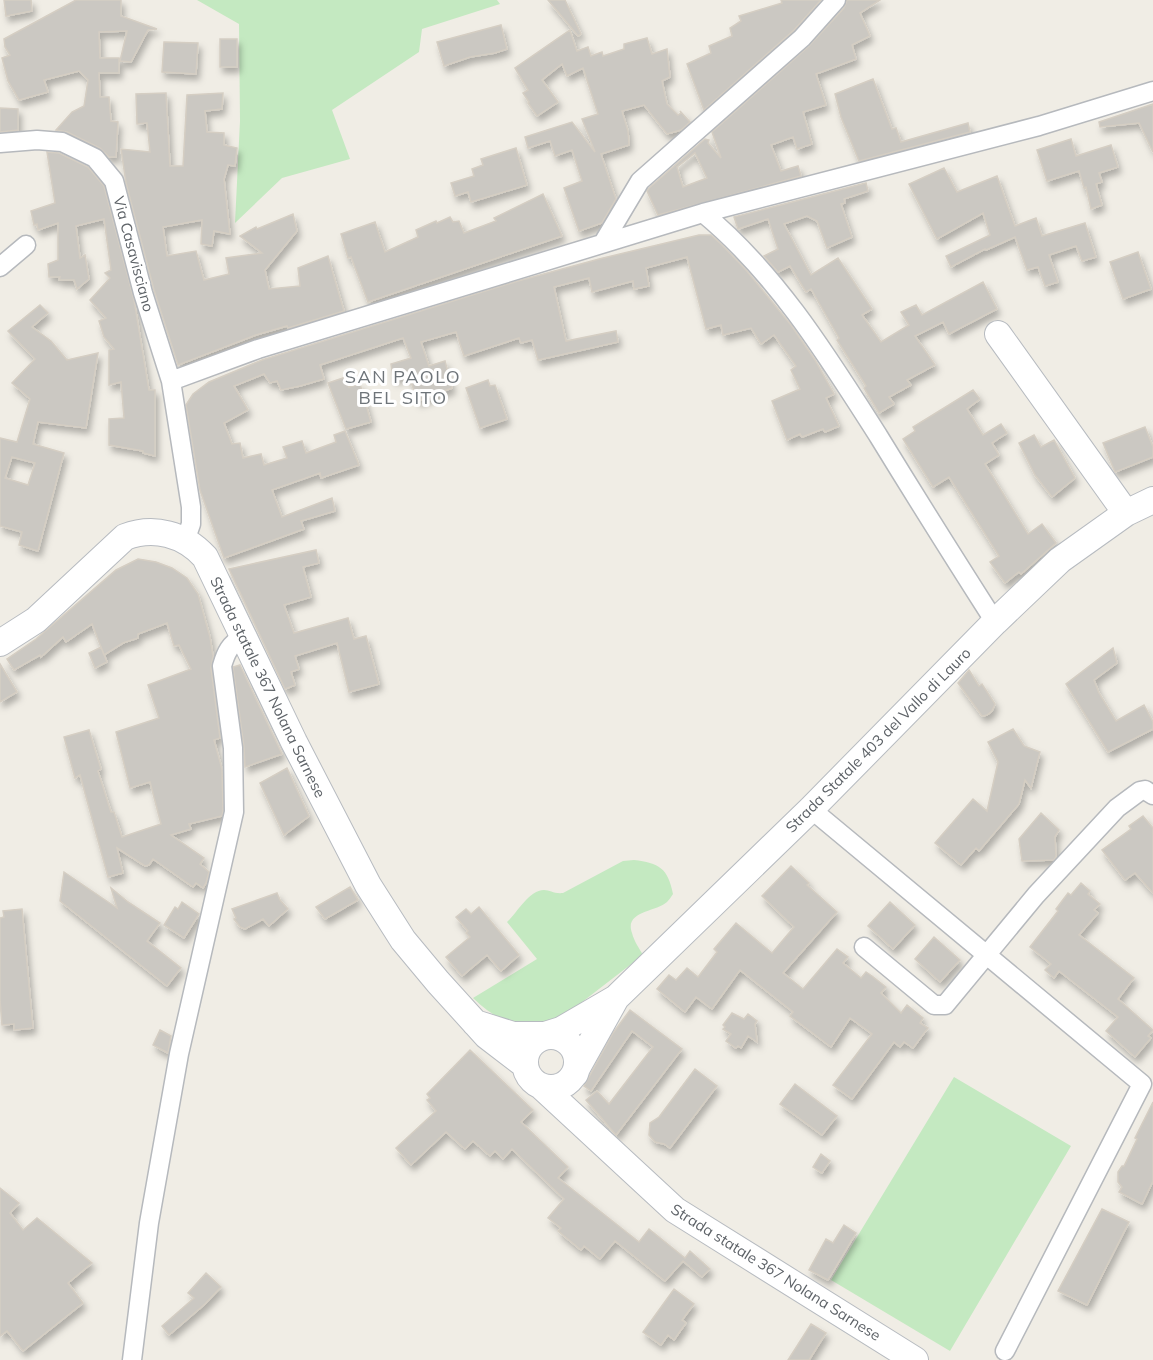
<svg xmlns="http://www.w3.org/2000/svg" width="1153" height="1360" font-family="Mulish,sans-serif">
	<style>
		.green { fill: #c4e9c1 }
		.building { fill: #cbc8c2; stroke: #d5cec3; stroke-width: 1.5; fill-rule: evenodd; filter: url(#shadow) }
		.lines { fill: none; stroke-linecap: round; stroke-linejoin: round }
		.minor-casing { stroke: #b6b9bd; stroke-width: 21 }
		.secondary-casing { stroke: #b7bbc0; stroke-width: 28 }
		.minor { stroke: #fff; stroke-width: 18 }
		.secondary { stroke: #fff; stroke-width: 26 }
		.labels { text-anchor: middle; dominant-baseline: central; stroke-width: 6; stroke-linejoin: round; paint-order: stroke }
		.street-label { font-size: 15px; fill: #5d6267; stroke: #fff }
		.quarter-label { font-size: 18px; letter-spacing: 1.5px; fill: #6e7479; stroke: #fff }
	</style>
	<defs>
		<filter id="shadow"><feDropShadow dx="3" dy="5.5" stdDeviation="3" flood-color="#0004"/></filter>
	</defs>
	<rect width="100%" height="100%" fill="#f0ede5"/>
	<path class="green" d="M197 0H497L500 4 422 29 419 52 332 110 350 159 282 178 235 223 240 121 239 24Z
		M634 860C659 863 668 868 673 894 671 897 669 900 667 902 656 912 624 911 632 933 634 941 639 948 643 955L564 1016C525 1029 503 1027 473 998L537 959 507 922C517 913 529 890 544 890 550 890 554 894 563 893L623 861Z
		M954 1077 1071 1146 950 1351 831 1280Z"/>
	<path class="building" d="M4 0H31L32 11 6 16Z
		M76 0H121V16L157 29 148 30 131 62 120 61 127 31 99 32 100 58H119V73H99L100 97H109L111 121 118 122 116 157H109L100 148 67 132 56 130 72 112 84 106 88 80 79 71 44 80 48 92 19 100 8 81 2 58 10 55 5 47 4 39Z
		M548 0H565L581 34 578 36Z
		M781 0H821L794 30 704 110 687 64 711 53 709 46 732 36 730 28 741 21 739 16 782 3Z
		M847 0H880L860 13 870 36 852 45 856 59 816 74 826 105 803 112 812 144 797 149 793 137 771 145 781 171 798 166 801 176 658 215 647 191 649 188 705 139 709 140 708 143 721 158 712 132 809 46 844 8ZM695 153 707 178 683 187 677 167Z
		M501 25 507 49 495 53 470 57 444 66 437 42Z
		M570 30 577 51 588 47 591 56 602 52 603 56 624 49V44L647 38 652 54 667 49 670 77 662 81 667 104 678 115 681 113 680 111 690 122 681 130 667 134 644 105 622 111 628 131 629 145 601 154 616 199 602 223 579 231 564 188 582 181 572 150 555 156 550 141 528 148 525 137 572 122 595 152 582 119 598 114 583 68 567 76 562 64 542 80 558 102 537 116 528 103 529 102 523 93 528 90 515 68Z
		M220 39H237V67H220Z
		M164 42 198 43 196 74 162 72Z
		M873 79 892 129 896 128 901 142 968 123 970 132 859 161 841 117 835 94Z
		M166 93 170 166H183L187 95 223 93 222 109 205 111 207 132 224 133V145L237 148 235 166 228 165 224 179 230 234 214 231 212 246 201 244 202 220 163 227 167 256 196 251 204 280 229 274 226 258 262 253 240 236 256 227 257 229 293 214 297 231 265 270 269 289 300 286 298 268 328 256 344 311 288 328 287 326 256 335 178 365 154 290 126 183 121 149 150 152 147 123 137 124 136 94Z
		M1153 104V152L1139 123 1100 127 1099 122Z
		M0 108 18 109V130L0 132Z
		M1071 139 1076 156 1111 145 1118 167 1099 173 1102 182 1096 184 1102 205 1091 209 1086 187 1084 188 1079 171 1047 181 1037 150Z
		M516 148 527 185 471 202 468 192 455 196 451 183 474 176 472 169 483 165 481 159Z
		M47 152 59 153 88 167 104 186 134 300 149 390H155V456L143 453V451L109 445V419L124 418 121 382 109 385V350L114 349 104 337 99 321 106 318 90 300 110 278 105 273 111 270 104 219 76 226 80 258 85 255 89 279 77 289 74 280H59L60 277H49L48 264 58 260V223L38 230 37 224 34 225 31 211 55 203Z
		M944 168 957 192 997 176 1015 226 1036 218 1042 236 1085 223 1096 257 1082 261 1076 246 1049 255 1058 282 1045 286 1038 267 1027 270 1015 237 986 250 985 249 951 267 946 256 990 235 983 213 937 239 909 184Z
		M866 183 868 191 844 199 845 203 841 204 852 237 827 248 817 221 807 216 784 224 811 275 838 258 872 309 862 315 881 342 909 325 901 312 916 305 922 315 983 282 997 309 949 334 943 322 915 336 935 365 907 380 911 385 889 397 894 404 879 413 864 388 866 386 837 340 839 338 811 289 806 292 790 266 778 272 764 256 778 249 768 219 738 229 734 217Z
		M543 194 562 236 368 302 351 257 348 258 341 234 375 222 385 252 418 237 416 230 436 221 437 223 450 217 453 222 459 221 464 233 496 221 494 218Z
		M699 235H711L722 245 746 270 791 325 815 360 834 394 826 398 839 426 825 432 823 429 802 437 800 434 787 440 772 401 800 389 791 370 796 366 774 335 761 344 751 328 723 335 721 325 706 329 687 257 646 268 649 286 634 289 633 281 592 292 589 278 554 287 566 341 616 331 618 342 538 360 532 340 521 343 519 338 464 356 456 332 421 342 429 366 445 361 452 388 418 401 408 374 393 379 391 364 411 358 403 338 320 365 324 379 300 386 281 390 277 381 270 383 264 374 234 386 248 410 224 423 232 444 240 443 243 458 261 454 264 465 287 458 283 447 302 441 306 453 336 442 334 435 345 431 359 465 321 478 320 473 272 490 282 517 332 498 335 511 301 521 304 529 224 558 200 490 186 405 193 394 209 382 262 360 518 281 599 259Z
		M1138 252 1151 289 1123 299 1110 262Z
		M40 305 48 313 32 327 51 341 67 360 98 353 86 428 38 422 33 444 64 453 38 551 19 545 22 532 0 526V438L17 442 30 399 12 383 35 359 8 331ZM12 457 35 463 28 485 5 478Z
		M346 377 349 387 360 384 371 422 346 429 328 383Z
		M488 380 490 386 495 385 507 419 480 428 466 388Z
		M973 390 980 399 967 409 983 435 1001 424 1007 433 992 443 999 455 985 464 1028 534 1042 524 1056 543 1021 574 1019 572 1005 583 990 562 999 556 949 477 933 487 903 439 915 431 913 427Z
		M1145 427 1153 447V457L1115 472 1103 443Z
		M1034 435 1041 447 1054 440 1075 478 1052 497 1035 475 1019 443Z
		M316 550 319 563 303 567 311 597 284 605 294 633 348 618 354 639 366 636 379 684 349 692 337 643 295 656 299 669 291 672 295 685 285 689 229 569Z
		M138 559 156 562 172 568 187 578 198 594 210 637 213 656 211 668 220 738 214 740 222 769 223 811 222 816 189 824 191 829 171 835 204 858 200 864 209 872 206 883 203 888 196 883 193 887 153 859 149 865 145 866 117 848 123 873 108 877 80 775 75 778 64 737 89 730 101 769 98 771 111 812H114L122 837 161 824 150 782 130 788 116 732 159 718 148 685 191 669 179 645 174 646 167 623 138 634V638L123 643 104 655 92 624 66 642 63 637 41 657 40 655 14 670 7 659 36 639 116 570Z
		M101 647 107 662 95 668 89 653Z
		M1113 648 1117 663 1094 680 1099 693 1116 721 1144 705 1153 722V729L1108 752 1066 684Z
		M0 664 17 692 0 702Z
		M240 665 282 754 245 767 244 747 233 667Z
		M969 670 979 686 982 684 995 704 992 711 987 715 982 716 958 683Z
		M1013 729 1024 746 1040 752 1031 788 1025 780 1019 804 979 851 976 848 961 865 935 843 973 799 987 811 998 762 988 742Z
		M287 768 309 816 284 835 260 783Z
		M1041 813 1059 830 1055 837 1056 857 1054 860 1022 861 1019 839Z
		M1143 816 1153 828V893L1135 873 1125 880 1102 850 1131 829 1129 826Z
		M791 866 809 883 807 885 837 912 783 973 803 989 837 949 848 957 843 963 861 978 866 972 872 976 886 987 881 993 901 1013 907 1005 923 1018 920 1023 928 1028 913 1048 904 1042 900 1047 894 1042 852 1099 833 1085 872 1034 850 1018 831 1047 790 1016 793 1012 740 970 712 1009 696 997 685 1012 657 989 669 975 676 980 687 968 698 977 717 952 714 949 736 923 772 953 794 927 762 896Z
		M64 872 117 908 111 888 128 902 160 923 147 941 181 968 167 986 60 901Z
		M1081 883 1090 891 1088 894 1100 904 1094 910 1098 913 1079 935 1134 978 1118 999 1153 1030 1148 1036 1151 1038 1135 1057 1106 1031 1118 1017 1059 971 1054 978 1045 970 1051 964 1030 947 1058 911 1056 909 1068 893 1071 895Z
		M350 887 358 900 325 919 316 907Z
		M277 893 280 900 288 909 269 926 263 919 245 929 240 927 234 919 236 918 232 909Z
		M182 902 199 914 184 938 164 925 175 907 178 909Z
		M890 902 915 925 893 949 868 926Z
		M479 907 519 955 501 971 487 955 462 976 446 957 470 937 466 933 468 931 456 917 466 909 471 914Z
		M22 909 33 1028 14 1030V1024L2 1025 0 1000V918L4 917 3 911Z
		M934 937 960 960 940 982 915 959Z
		M630 1010 682 1049 616 1135 586 1100 597 1091 609 1104 653 1047 632 1031 591 1091 584 1086 613 1033Z
		M732 1013 744 1019 748 1014 757 1021 755 1024 757 1042 748 1036 741 1048 738 1046 736 1048 726 1041 731 1034 723 1029 725 1027 723 1025Z
		M160 1030 171 1036 168 1053 153 1045Z
		M470 1050 533 1110 521 1122 568 1167 558 1178 639 1242 649 1229 685 1258 690 1251 710 1269 702 1277 683 1261 665 1281 615 1241 600 1259 584 1246 581 1250 558 1231 561 1228 548 1218 564 1199 512 1149 503 1159 495 1151 490 1156 473 1141 465 1149 446 1132 411 1165 396 1148 436 1111 427 1100 430 1098 427 1094Z
		M695 1069 717 1086 670 1148 664 1144 655 1142 649 1135 650 1123 659 1117Z
		M795 1084 837 1116 822 1135 780 1104Z
		M1153 1102V1181L1142 1204 1119 1192 1122 1187 1118 1182V1172L1122 1166H1124L1137 1139 1135 1138Z
		M821 1154 830 1161 822 1173 813 1167Z
		M0 1188 19 1203 10 1213 23 1230 37 1218 92 1263 68 1283 83 1303 23 1351 7 1331 0 1336Z
		M1102 1209 1129 1222 1087 1305 1058 1291Z
		M844 1225 856 1233 828 1280 809 1270 826 1239 833 1243Z
		M206 1273 221 1287 205 1304 169 1335 162 1326 194 1298 188 1293Z
		M674 1289 694 1304 682 1320 686 1323 674 1340 668 1335 661 1345 643 1332Z
		M811 1324 826 1333 809 1360H788Z"/>
	<g class="lines">
		<defs>
			<path id="minor" d="M0 143 37 140 62 142 95 158 114 181 143 293 171 381
				M703 213C777 274 828 357 879 437 917 499 956 561 995 622
				M603 243 640 181 802 38 836 0
				M0 267 26 245
				M185 541 191 524V507L171 381 258 349 703 213 1039 126 1153 91
				M811 809 1142 1084 1005 1351
				M864 947 934 1005H945L1036 895 1117 808 1140 791 1145 790 1153 795
				M132 1360 149 1223 179 1054 234 812 233 748 222 666C226 652 230 644 243 637"/>
			<path id="secondary" d="M998 334 1126 513
				M0 643 36 620 125 537C154 526 184 534 205 557L294 742 368 885 403 940 438 982 487 1036 525 1065
				M475 1023 513 1035H545L561 1030 616 998 811 809 995 622 1060 560 1126 513 1153 500
				M525 1062a26 26 0 1 1 52 0a26 26 0 1 1-52 0Z
				M575 1074 577 1068 616 998
				M541 1086 675 1210 915 1360"/>
		</defs>
		<use href="#minor" class="minor-casing"/>
		<use href="#secondary" class="secondary-casing"/>
		<use href="#minor" class="minor"/>
		<use href="#secondary" class="secondary"/>
	</g>
	<g class="labels">
		<g class="street-label">
			<text transform="translate(134 254) rotate(75)">Via Casavisciano</text>
			<text transform="translate(268 687) rotate(64)">Strada statale 367 Nolana Sarnese</text>
			<text transform="translate(878 740) rotate(-45)">Strada Statale 403 del Vallo di Lauro</text>
			<text transform="translate(776 1272) rotate(32)">Strada statale 367 Nolana Sarnese</text>
		</g>
		<g class="quarter-label">
			<text x="403" y="376">SAN PAOLO<tspan x="403" dy="21">BEL SITO</tspan></text>
		</g>
	</g>
</svg>
